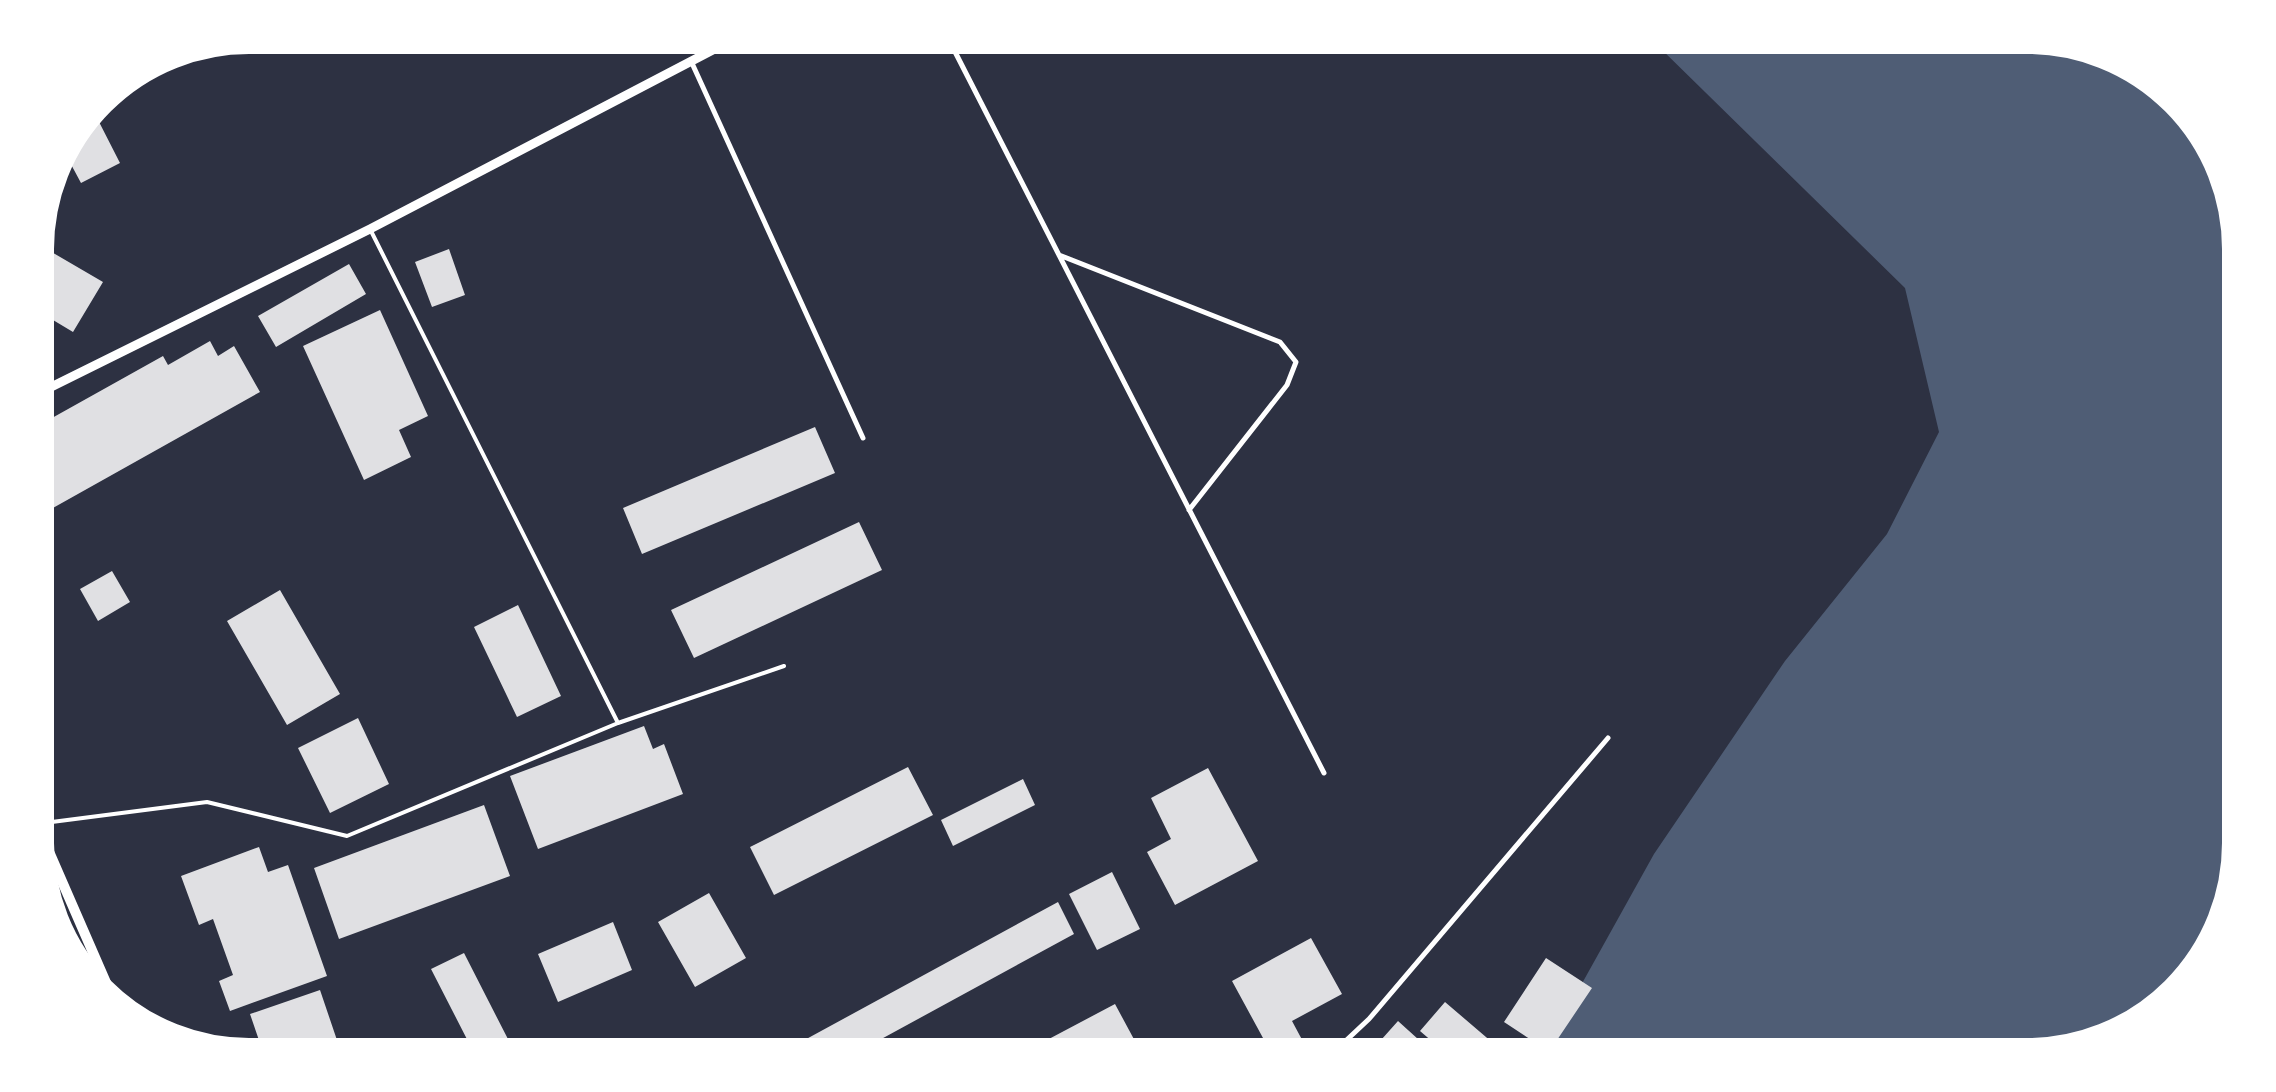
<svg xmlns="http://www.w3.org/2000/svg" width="2276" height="1092" font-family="Lora,serif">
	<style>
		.water { fill: #4f5d75 }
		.building { fill: #e0e0e3 }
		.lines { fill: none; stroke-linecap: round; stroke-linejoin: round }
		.service { stroke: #fff; stroke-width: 4 }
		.minor { stroke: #fff; stroke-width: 5 }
		.tertiary { stroke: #fff; stroke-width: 9 }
		.secondary { stroke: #fff; stroke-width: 10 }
		.rim { fill: none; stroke: #fff; stroke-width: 6 }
	</style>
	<rect width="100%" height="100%" fill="#2d3142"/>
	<path class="water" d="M1655 43H2027L2106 58 2153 85 2191 124 2218 170 2232 222 2233 843 2218 922 2182 979 2142 1015 2094 1038 2040 1049H1537L1575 996 1654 854 1785 661 1887 534 1939 432 1905 288Z"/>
	<path class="building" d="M96 116 120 163 81 183 66 155Z
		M43 247 103 282 73 332 43 314Z
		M449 249 465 295 432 307 415 262Z
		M349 264 366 294 276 347 258 316Z
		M380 310 428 416 399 430 411 457 364 480 303 346Z
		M210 341 218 356 234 346 260 392 44 513 43 423 163 356 168 365Z
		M815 427 835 473 642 554 623 508Z
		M859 522 882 570 694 658 671 610Z
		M112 571 130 602 98 621 80 589Z
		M280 590 340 694 287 725 227 621Z
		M518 605 561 696 517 717 474 627Z
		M358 718 389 784 330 813 298 748Z
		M644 726 653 749 664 744 683 794 538 849 510 776Z
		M908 767 933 815 774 895 750 847Z
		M1208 768 1258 861 1175 905 1147 852 1171 839 1151 798Z
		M1023 779 1035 805 953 846 941 820Z
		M484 805 510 876 339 939 314 868Z
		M259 847 268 872 288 865 327 976 230 1011 219 981 233 975 213 919 199 925 181 876Z
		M1112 872 1140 929 1097 950 1069 894Z
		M709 893 746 958 695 987 658 922Z
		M1058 902 1074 934 863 1049H788Z
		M613 922 632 970 558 1002 538 954Z
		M1311 938 1342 994 1292 1021 1307 1049H1269L1232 981Z
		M464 953 513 1049H472L431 969Z
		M1546 958 1592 988 1551 1049H1545L1504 1022Z
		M320 990 340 1049H262L250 1014Z
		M1445 1002 1500 1049H1441L1420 1031Z
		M1115 1004 1136 1043 1124 1049H1030Z
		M1398 1021 1429 1049H1373Z"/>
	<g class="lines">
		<path class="service" d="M370 229 618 723
			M44 823 207 802 347 836 618 723 784 666
			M962 1049 964 1048"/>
		<path class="minor" d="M950 42 1324 773
			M691 61 863 438
			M1059 255 1280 342 1296 362 1287 385 1189 510
			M1337 1049 1369 1019 1608 738"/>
		<path class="tertiary" d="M43 391 370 229 728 42"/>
		<path class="secondary" d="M44 840 111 994"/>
	</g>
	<path d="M0 0H2276V1092H0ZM249 51H2027A198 198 0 0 1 2225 249V843A198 198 0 0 1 2027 1041H249A198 198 0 0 1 51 843V249A198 198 0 0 1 249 51Z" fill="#fff" fill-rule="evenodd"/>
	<path class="rim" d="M249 51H2027A198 198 0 0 1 2225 249V843A198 198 0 0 1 2027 1041H249A198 198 0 0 1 51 843V249A198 198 0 0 1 249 51Z"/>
</svg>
